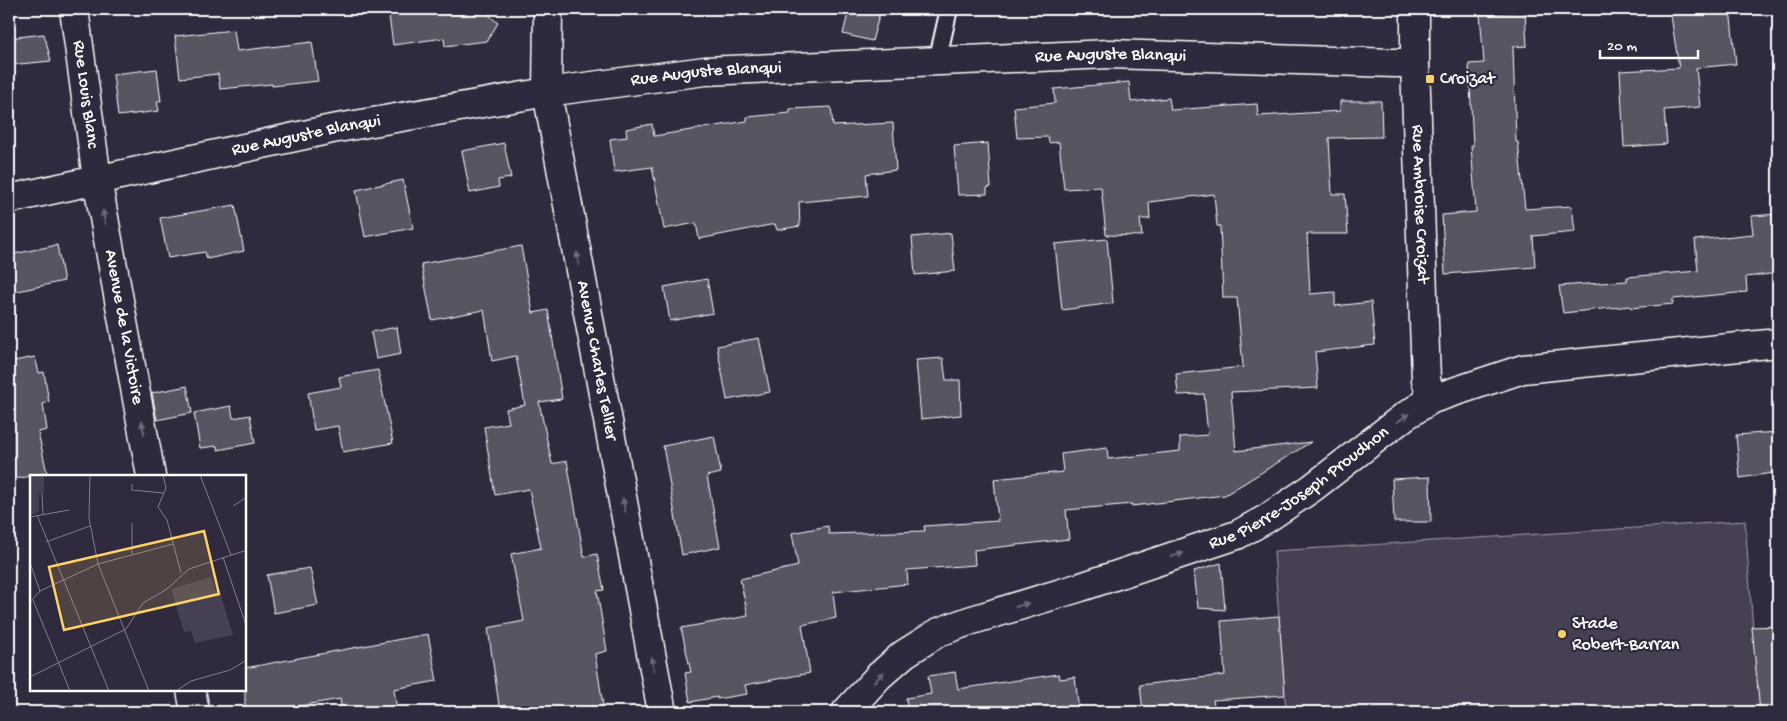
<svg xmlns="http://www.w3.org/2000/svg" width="1787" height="721" font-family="'Gochi Hand',sans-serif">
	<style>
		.green { fill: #464152; stroke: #a2a0a8 }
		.building { fill: #595564; stroke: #fff }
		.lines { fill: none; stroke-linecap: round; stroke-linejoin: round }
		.service-casing { stroke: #fff; stroke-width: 20 }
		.minor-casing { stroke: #fff; stroke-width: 31 }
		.service { stroke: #2f2a3d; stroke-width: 16 }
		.minor { stroke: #2f2a3d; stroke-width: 28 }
		.oneway { fill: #6d6a77 }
		.poi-dot { fill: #ffd166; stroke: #2f2a3d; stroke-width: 2 }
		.labels { text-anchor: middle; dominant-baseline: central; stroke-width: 4.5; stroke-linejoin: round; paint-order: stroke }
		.street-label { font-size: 18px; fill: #fff; stroke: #2f2a3d }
		.poi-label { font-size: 18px; fill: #fff; stroke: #2f2a3d; text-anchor: start }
		.inset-road { fill: none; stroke: #827f8b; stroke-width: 1 }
		.view { fill: #ffd166; fill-opacity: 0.15; stroke: #ffd166; stroke-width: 2.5 }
		.inset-edge { fill: none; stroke: #fff; stroke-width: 2.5 }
	</style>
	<rect width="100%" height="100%" fill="#2f2a3d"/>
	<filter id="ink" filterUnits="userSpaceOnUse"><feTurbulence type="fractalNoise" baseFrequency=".02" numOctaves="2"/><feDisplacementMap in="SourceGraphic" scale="10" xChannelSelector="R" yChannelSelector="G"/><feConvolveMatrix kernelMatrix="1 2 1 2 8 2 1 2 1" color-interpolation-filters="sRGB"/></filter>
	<g filter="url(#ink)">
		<path class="green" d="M1745 521 1756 670 1778 669V712H1286L1274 551Z"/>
		<path class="building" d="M388 9H489L490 16 498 23 487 41 445 46 444 38 393 45Z
			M849 9H881L872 41 843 34Z
			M1670 9H1730L1736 64 1696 68 1700 107 1664 110 1667 144 1624 147 1620 71 1679 68Z
			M1525 11 1527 46 1513 47 1516 142H1518L1525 209 1572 206 1575 232 1533 236 1535 267 1445 274 1442 215 1476 212 1471 146H1473L1469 64 1484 63 1480 14Z
			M234 30 237 51 312 42 318 81 272 86V84L220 89 218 74 180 78 175 36Z
			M44 34 51 61 9 65V38Z
			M157 69 161 101H157L159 111 118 116 113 74Z
			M1129 82 1131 102 1169 98 1171 110 1257 104 1258 116 1340 111V101H1381L1382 137 1329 138 1332 194H1345L1348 234H1307L1310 294 1335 292V306L1371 302 1375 345 1315 352 1318 388 1231 392 1236 451 1311 442 1225 495 1132 506V504L1066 510 1069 539 974 550 975 565 907 570 908 584 833 592 836 618 802 625 810 673 745 685 747 694 717 699V697L690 702 685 673 691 672 681 628 748 616 740 579 798 566 792 533 828 526 829 534 925 531 924 526 998 521 994 479 1063 472 1061 454 1107 448 1108 459 1180 451V437L1208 435 1204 394 1178 395 1176 374 1243 367 1237 298H1223L1220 226H1217L1214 194 1149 202 1150 219H1140L1142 236 1106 235 1101 187 1064 189 1059 142 1049 143 1048 137 1017 138 1014 107 1055 103 1054 89Z
			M831 107 833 126 893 123 896 170 866 174 868 196 799 202 800 226 777 230 775 224 699 239 696 223 664 229 652 167 614 172 610 139 627 137 626 129 652 124 654 136 747 121V117L790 113V109Z
			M504 143 511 178 498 180 499 187 470 193 462 151Z
			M988 143 991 187 987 188V194L958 195 954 146Z
			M403 180 413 228 365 237 356 190Z
			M235 205 244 251 207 259 205 252 168 258 160 218Z
			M1778 214V273L1746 277 1747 292 1673 299V304L1631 308 1630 306 1563 313 1559 286 1627 281V277L1698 271 1695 240 1753 234 1751 216Z
			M951 233 955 271 915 275 912 237Z
			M1107 239 1113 303 1062 310 1055 244Z
			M57 245 64 281 9 293V255Z
			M521 246 533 313 548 310 562 399 539 402 552 464 567 461 584 557 597 554 604 590 597 591 607 651 595 654 604 712H500L488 628 524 621 511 554 541 548 529 489 495 495 484 427 509 423 506 409 525 405 516 356 492 361 484 310 432 320 421 264Z
			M707 279 713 313 670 321 664 287Z
			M397 327 401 354 376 359 371 332Z
			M759 338 770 392 727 400 717 346Z
			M35 357 39 373 44 372 49 402 43 404 47 430 38 432 47 473 9 480V362Z
			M943 358 946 380H960L961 415 921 419 916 360Z
			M378 370 393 443 343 452 338 426 314 430 308 393 341 387 339 377Z
			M187 386 192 413 157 420 152 393Z
			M231 406 233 418 250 415 255 443 218 450 217 446 200 448 194 413Z
			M1778 432V472L1740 478 1736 435Z
			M714 436 721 473 707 476 720 547 682 555 663 446Z
			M1430 477 1431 522H1394L1392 479Z
			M1221 563 1225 610 1198 608 1194 571Z
			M310 568 318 605 274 613 267 575Z
			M1279 616 1285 695 1213 700 1215 712H1143L1140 685 1225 675 1221 621Z
			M1778 626V711L1760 712 1752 627Z
			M428 634 437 681 394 689 397 712H342L340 699 264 712H245V668Z
			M955 672 958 689 1059 674 1060 679 1075 677 1079 712H908L906 698 931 694 928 676Z"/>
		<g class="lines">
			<defs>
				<path id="service" d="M937 62 949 9"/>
				<g id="minor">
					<path id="s1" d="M74 9 97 179 151 476"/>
					<path id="s2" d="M548 9 547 92 662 712"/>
					<path id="s3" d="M1415 9V63L1426 380 1432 399"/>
					<path id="s4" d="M9 199 332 129 547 92 705 71 1110 54 1394 63H1415"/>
					<path d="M191 690 195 712"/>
					<path id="s5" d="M846 712 879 676 904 654 939 632 969 621 1081 587 1237 535 1266 519 1312 488 1405 416 1432 399 1523 369 1778 343"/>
				</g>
			</defs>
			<use href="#service" class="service-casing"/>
			<use href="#minor" class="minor-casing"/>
			<use href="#service" class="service"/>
			<use href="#minor" class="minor"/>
		</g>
		<defs><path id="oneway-solid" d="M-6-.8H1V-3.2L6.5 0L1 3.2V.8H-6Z" transform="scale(1.25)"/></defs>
		<g class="oneway">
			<use href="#oneway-solid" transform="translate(104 217) rotate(-100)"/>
			<use href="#oneway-solid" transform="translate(578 259) rotate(-100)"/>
			<use href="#oneway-solid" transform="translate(1403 418) rotate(-36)"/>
			<use href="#oneway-solid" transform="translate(143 428) rotate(-100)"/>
			<use href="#oneway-solid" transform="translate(624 505) rotate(-100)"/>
			<use href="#oneway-solid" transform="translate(1177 555) rotate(-18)"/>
			<use href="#oneway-solid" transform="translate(1022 605) rotate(-17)"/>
			<use href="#oneway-solid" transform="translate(653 664) rotate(-100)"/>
			<use href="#oneway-solid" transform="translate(879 677) rotate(-45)"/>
		</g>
	</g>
	<g class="poi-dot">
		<rect x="1425" y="74" width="10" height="10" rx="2.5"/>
		<circle cx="1562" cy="634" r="5"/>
	</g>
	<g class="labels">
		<g class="street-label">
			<text stroke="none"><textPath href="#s4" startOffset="1114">Rue Auguste Blanqui</textPath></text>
			<text stroke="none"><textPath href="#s4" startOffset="709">Rue Auguste Blanqui</textPath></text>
			<text stroke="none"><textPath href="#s1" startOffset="86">Rue Louis Blanc</textPath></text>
			<text stroke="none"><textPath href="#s4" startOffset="304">Rue Auguste Blanqui</textPath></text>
			<text stroke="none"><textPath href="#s3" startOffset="195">Rue Ambroise Croizat</textPath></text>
			<text stroke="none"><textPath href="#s1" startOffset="322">Avenue de la Victoire</textPath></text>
			<text stroke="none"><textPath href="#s2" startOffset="356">Avenue Charles Tellier</textPath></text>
			<text stroke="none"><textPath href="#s5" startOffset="514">Rue Pierre-Joseph Proudhon</textPath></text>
		</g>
		<g class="poi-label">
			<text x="1440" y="79">Croizat</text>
			<text x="1572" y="624">Stade<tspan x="1572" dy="21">Robert-Barran</tspan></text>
		</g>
	</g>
	<g transform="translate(30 475)">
		<rect width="216" height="216" fill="#2f2a3d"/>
		<path d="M0 0H14V18L9 19V37L0 40ZM181 102 185 115 189 114 203 160 165 168 161 156 154 157 141 114Z" fill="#464152"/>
		<path class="inset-road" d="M60 0 59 43 68 89 119 216M133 0 136 13 128 32 137 45 151 98M170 0 201 80M102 9V15L133 18M12 19 13 39M203 31 217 22M7 40 79 216M0 42 39 35M16 67 60 51M102 79V48M193 82 217 153M0 88 10 116M3 125 40 216M0 127 10 116 68 89 143 69M0 202 96 154 113 128 137 114 159 94 217 75M146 216 161 206 200 195 217 185"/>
		<path class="view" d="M174 56 189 119 34 155 19 92Z"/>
		<rect width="216" height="216" class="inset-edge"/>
	</g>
	<rect width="1787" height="721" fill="none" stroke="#2f2a3d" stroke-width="30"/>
	<rect x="15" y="15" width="1757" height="691" fill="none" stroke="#fff" stroke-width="2" filter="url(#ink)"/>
	<path d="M1600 50v8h98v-8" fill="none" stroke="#ffffff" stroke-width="2.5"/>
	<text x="1607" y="50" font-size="15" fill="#ffffff" stroke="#2f2a3d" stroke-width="4" paint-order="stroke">20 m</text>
</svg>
